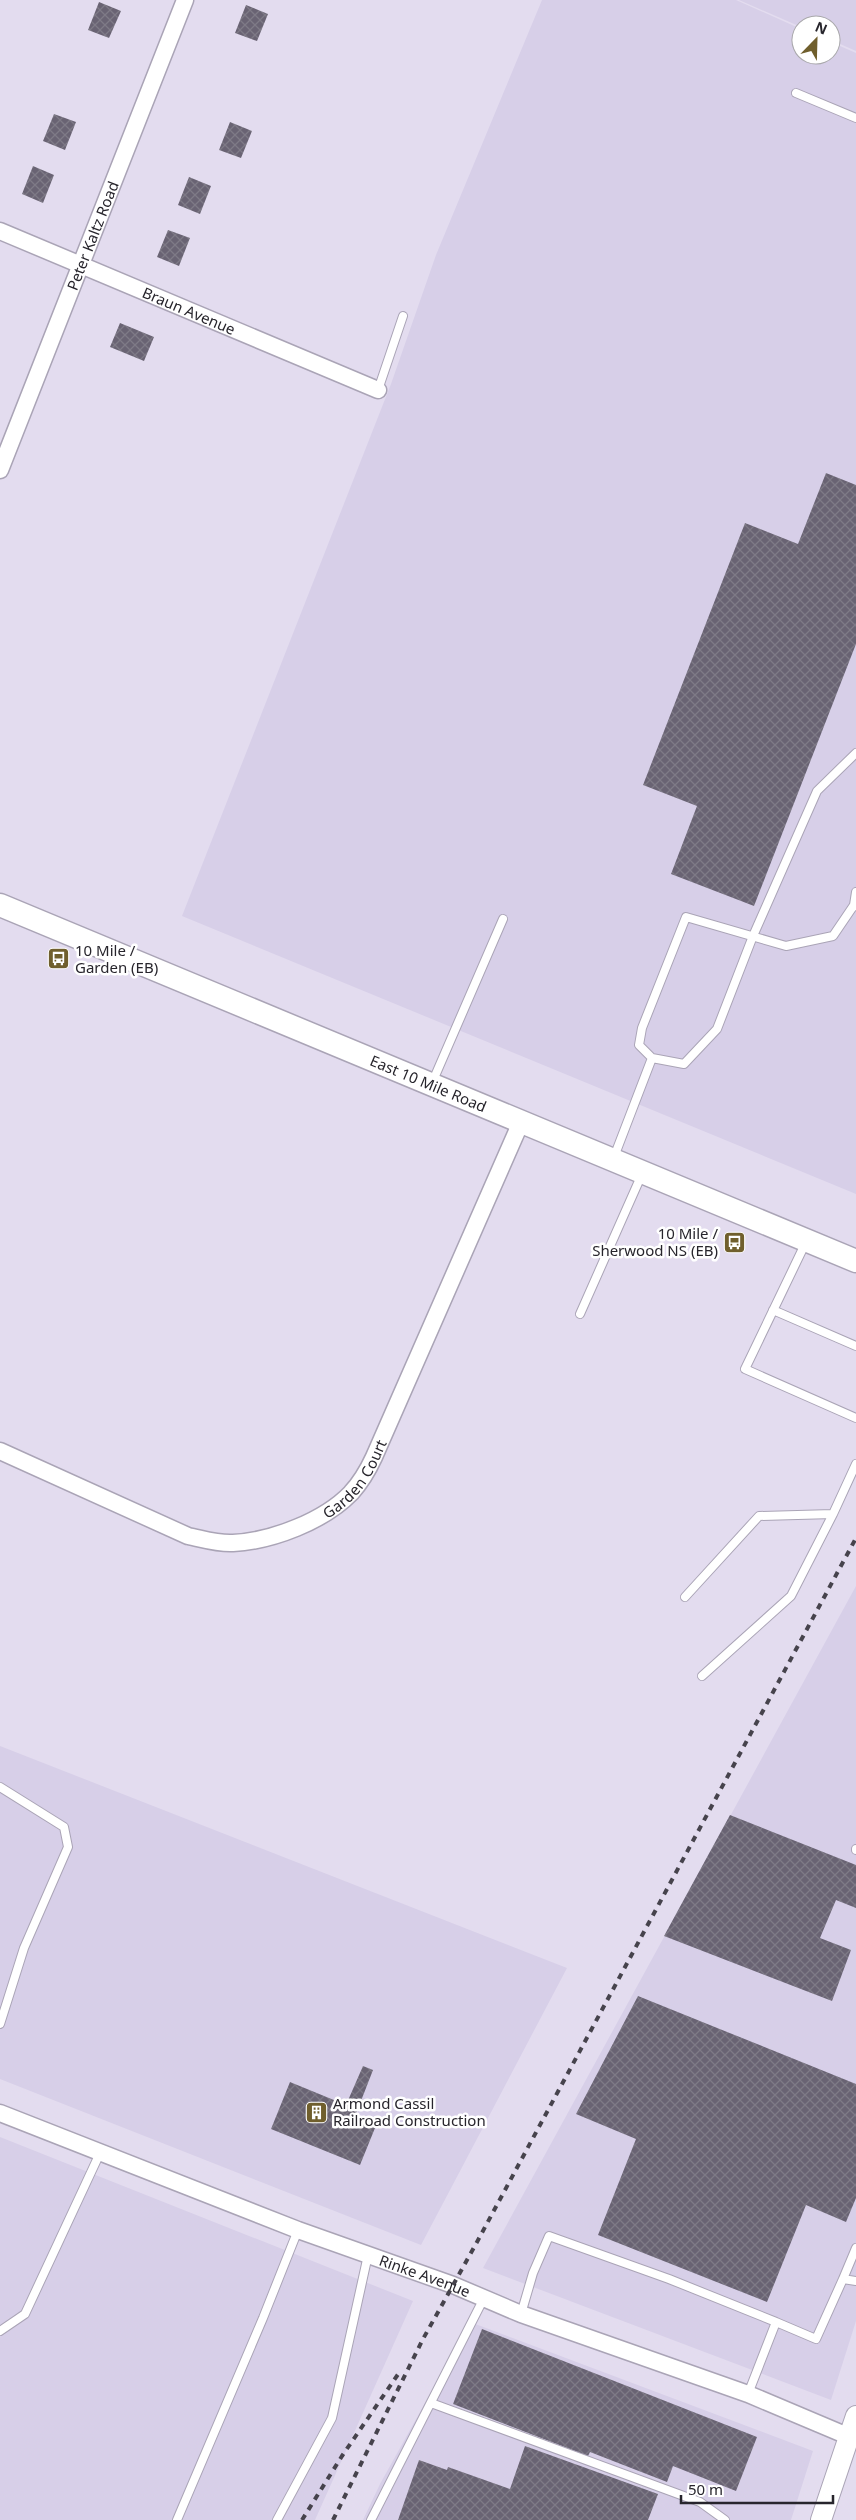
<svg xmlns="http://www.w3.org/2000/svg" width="856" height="2520" font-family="'Noto Sans',sans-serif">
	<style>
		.built { fill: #d7cfe8 }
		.building { fill: url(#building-cross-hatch) }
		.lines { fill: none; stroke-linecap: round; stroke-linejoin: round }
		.service-casing { stroke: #aaa4b6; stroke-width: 10 }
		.minor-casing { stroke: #aaa4b6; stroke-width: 19 }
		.tertiary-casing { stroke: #aaa4b6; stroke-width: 22 }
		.secondary-casing { stroke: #aaa4b6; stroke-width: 25 }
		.service { stroke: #fff; stroke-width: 8 }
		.minor { stroke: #fff; stroke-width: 16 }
		.tertiary { stroke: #fff; stroke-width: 20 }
		.secondary { stroke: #fff; stroke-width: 22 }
		.rail { stroke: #46434c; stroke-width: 4; stroke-dasharray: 6 6; stroke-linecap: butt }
		.labels { text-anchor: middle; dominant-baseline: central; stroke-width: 5; stroke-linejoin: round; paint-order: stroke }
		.street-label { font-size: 15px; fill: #27252c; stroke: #fff }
		.poi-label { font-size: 15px; fill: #27252c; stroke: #fff; text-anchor: start }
	</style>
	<defs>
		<pattern id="building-cross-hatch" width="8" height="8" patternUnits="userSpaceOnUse" patternTransform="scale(1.25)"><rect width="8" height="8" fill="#696373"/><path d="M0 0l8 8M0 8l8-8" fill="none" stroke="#7e7a86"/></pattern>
	</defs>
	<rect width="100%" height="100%" fill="#e3dcef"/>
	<path class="built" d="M542 0H736L801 29V55H831V42L856 53V1194L182 916 391 384 436 255Z
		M739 0H856V51L831 40V25H801V27Z
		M856 1586V2321L831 2400 483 2268Z
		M0 1746 567 1968 421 2245 0 2079Z
		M0 2137 413 2301 315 2520H0Z
		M470 2322 813 2451 791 2520H363L380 2484Z"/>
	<path class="building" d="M99 2 121 11 109 38 88 30Z
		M246 5 268 14 257 41 235 33Z
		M54 114 76 122 65 150 43 141Z
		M230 122 252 131 241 158 219 150Z
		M33 166 54 175 43 203 22 194Z
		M189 177 211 186 200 214 178 205Z
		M168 230 190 238 179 266 157 257Z
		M120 323 154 337 144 361 110 347Z
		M826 473 856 485V644L754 906 671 874 697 806 643 785 745 523 798 544Z
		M730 1815 856 1865V1908L836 1900 820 1938 851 1950 832 2001 664 1936Z
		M638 1996 856 2084V2198L846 2222 806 2205 767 2302 598 2235 636 2139 576 2114Z
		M363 2066 373 2070 354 2119 375 2128 360 2165 271 2129 290 2082 346 2105Z
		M482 2329 757 2437 736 2491 673 2466 667 2482 590 2452 588 2456 453 2404Z
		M525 2446 658 2494 648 2520H398L419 2460 447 2470 448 2467 510 2489Z"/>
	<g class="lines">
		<defs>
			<path id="service" d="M796 93 856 118
				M378 390 403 316
				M854 905 856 892
				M652 1058 684 1064 717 1029 753 936 817 791 856 753
				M432 1083 503 919
				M614 1157 652 1058 639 1045 642 1028 686 917 786 946 833 936 854 905 856 906
				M806 1242 745 1369 856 1418
				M773 1310 856 1346
				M580 1314 642 1174
				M685 1597 759 1516 833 1514 856 1464
				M702 1676 791 1596 833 1514
				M0 1787 64 1827 68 1847 24 1948 0 2024
				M856 1850V1849
				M843 2279 856 2248
				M521 2314 533 2273 549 2236 669 2279 776 2322 748 2394
				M776 2322 816 2339 843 2279 856 2281
				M0 2331 25 2314 100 2153
				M431 2403 700 2502 725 2520
				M177 2520 263 2318 298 2230
				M277 2520 332 2418 368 2255
				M371 2520 484 2298"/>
			<g id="minor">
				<path id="s1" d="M0 231 378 390"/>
				<path id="s2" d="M0 470 185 0"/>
				<path id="s3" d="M0 1451 188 1536C203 1539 218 1544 233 1543 272 1541 324 1521 351 1493 361 1482 368 1470 374 1457L521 1122"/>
				<path id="s4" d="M0 2113 298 2230 453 2285 521 2314 748 2394 850 2437"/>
			</g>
			<path id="tertiary" d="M821 2520 856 2416"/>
			<g id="secondary">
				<path id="s5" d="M0 905 856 1261"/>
			</g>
		</defs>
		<use href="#service" class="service-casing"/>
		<use href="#minor" class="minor-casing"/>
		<use href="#tertiary" class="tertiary-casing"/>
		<use href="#secondary" class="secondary-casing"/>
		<use href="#service" class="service"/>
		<use href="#minor" class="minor"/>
		<use href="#tertiary" class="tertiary"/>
		<use href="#secondary" class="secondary"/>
		<path class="rail" d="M302 2520 342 2456 401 2370
			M333 2520 423 2339 477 2242 856 1538"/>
	</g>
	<defs>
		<symbol id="bus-square" viewBox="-11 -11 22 22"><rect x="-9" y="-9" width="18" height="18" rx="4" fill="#705f2d" stroke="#fff"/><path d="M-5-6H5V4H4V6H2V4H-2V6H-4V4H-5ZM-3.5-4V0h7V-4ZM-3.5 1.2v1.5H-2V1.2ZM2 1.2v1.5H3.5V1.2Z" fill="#fff"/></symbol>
		<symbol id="building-square" viewBox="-11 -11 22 22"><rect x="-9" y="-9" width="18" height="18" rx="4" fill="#705f2d" stroke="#fff"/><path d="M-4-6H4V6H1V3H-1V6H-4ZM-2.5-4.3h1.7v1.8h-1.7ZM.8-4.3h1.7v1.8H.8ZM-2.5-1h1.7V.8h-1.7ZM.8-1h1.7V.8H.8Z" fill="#fff"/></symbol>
	</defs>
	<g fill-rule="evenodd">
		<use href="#bus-square" x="46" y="946" width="25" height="25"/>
		<use href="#bus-square" x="722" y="1230" width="25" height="25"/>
		<use href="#building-square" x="304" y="2100" width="25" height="25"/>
	</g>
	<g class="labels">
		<g class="street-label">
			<text stroke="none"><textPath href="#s2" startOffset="252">Peter Kaltz Road</textPath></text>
			<text stroke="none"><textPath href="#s1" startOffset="205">Braun Avenue</textPath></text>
			<text stroke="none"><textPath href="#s5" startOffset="464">East 10 Mile Road</textPath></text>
			<text stroke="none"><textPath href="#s3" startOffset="396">Garden Court</textPath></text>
			<text stroke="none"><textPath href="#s4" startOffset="455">Rinke Avenue</textPath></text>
		</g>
		<g class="poi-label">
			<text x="75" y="950">10 Mile /<tspan x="75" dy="17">Garden (EB)</tspan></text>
			<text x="718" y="1233" text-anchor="end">10 Mile /<tspan x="718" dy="17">Sherwood NS (EB)</tspan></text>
			<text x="333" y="2103">Armond Cassil<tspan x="333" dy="17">Railroad Construction</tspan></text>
		</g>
	</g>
	<g transform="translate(816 40) rotate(23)"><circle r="24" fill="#ffffff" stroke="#a9a8ab"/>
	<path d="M0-4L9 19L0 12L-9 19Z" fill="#705f2d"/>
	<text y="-8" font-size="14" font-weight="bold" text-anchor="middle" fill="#27252c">N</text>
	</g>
	<path d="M681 2495v8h152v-8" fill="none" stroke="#27252c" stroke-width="2.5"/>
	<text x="688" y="2495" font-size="15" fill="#27252c" stroke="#ffffff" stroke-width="4" paint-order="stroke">50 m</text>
</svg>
